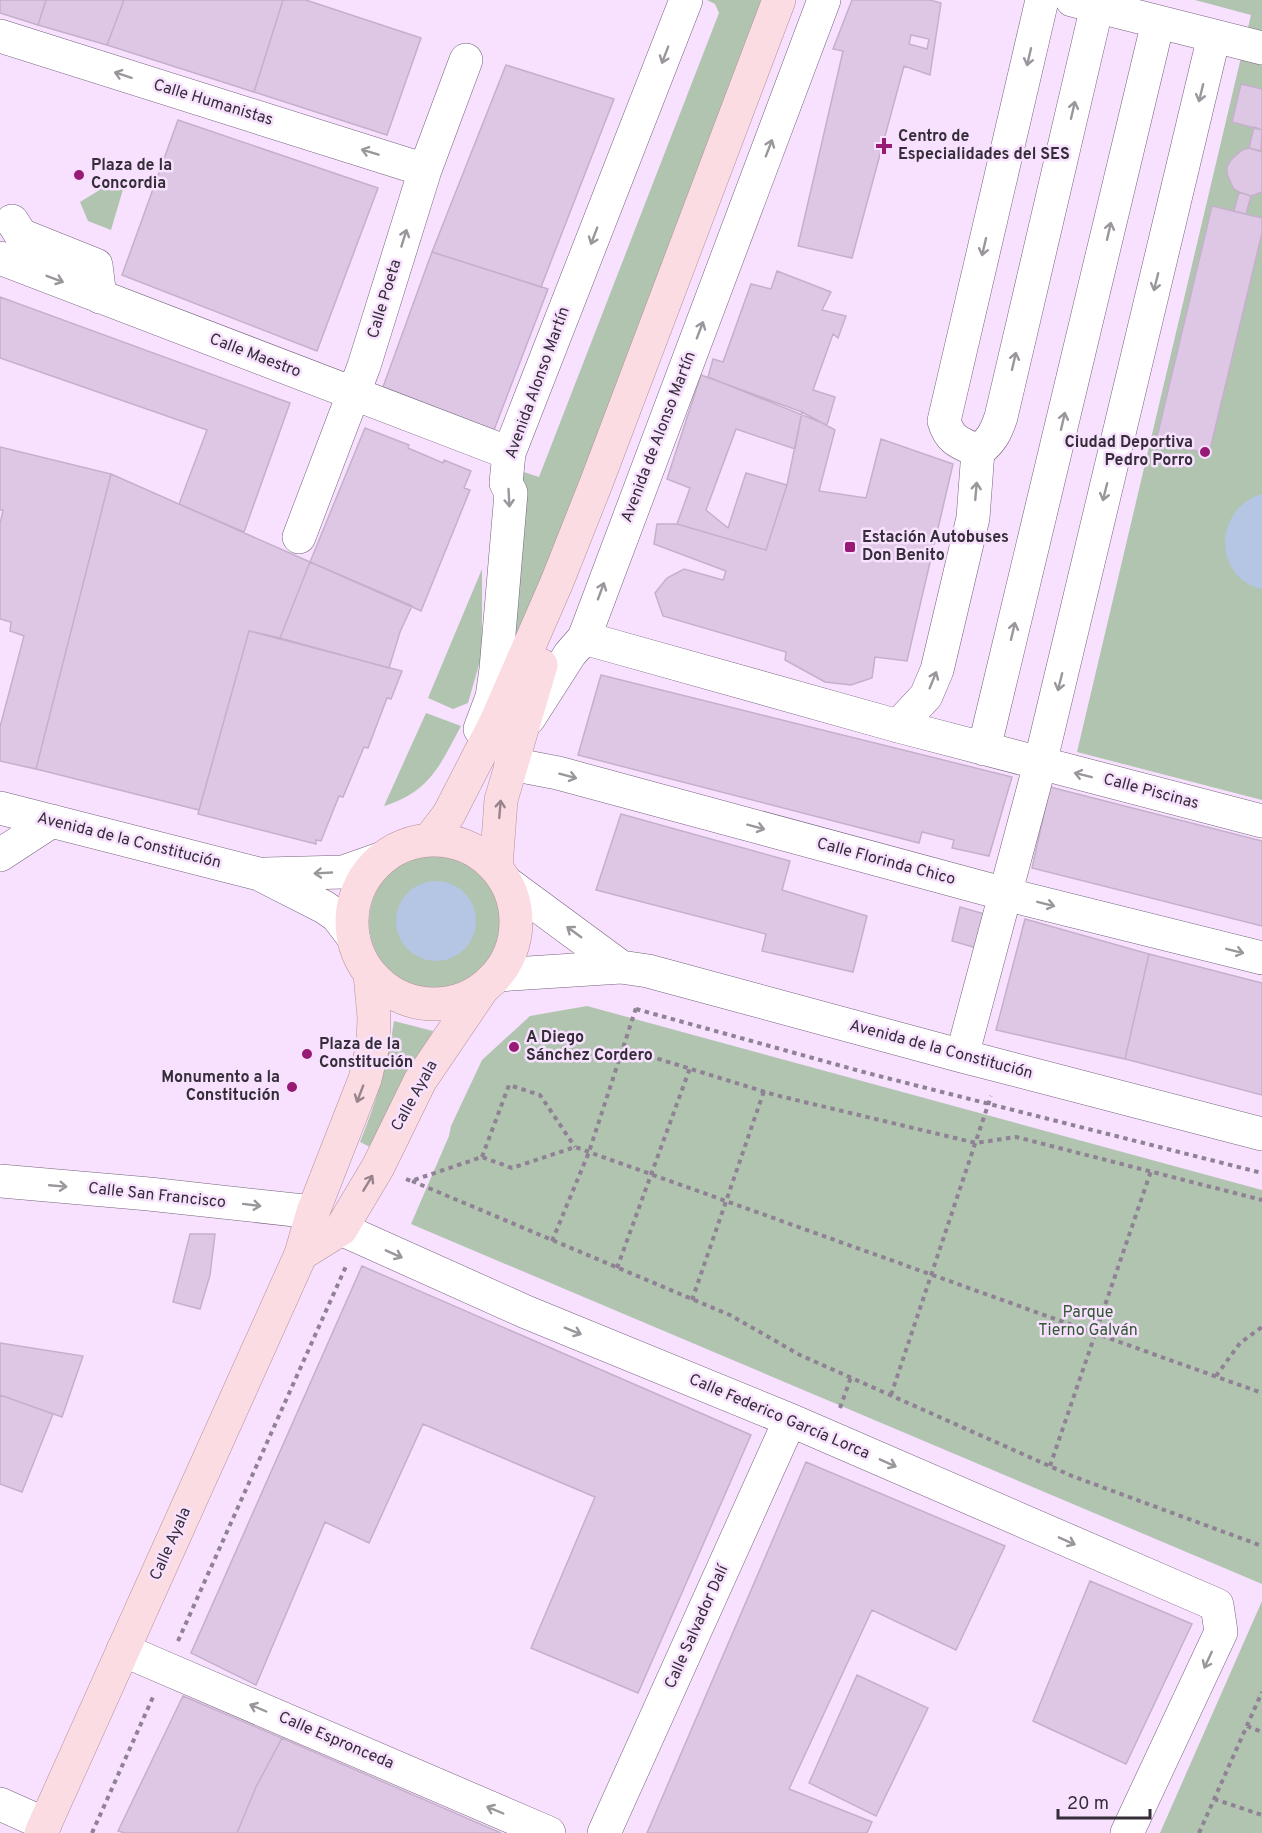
<svg xmlns="http://www.w3.org/2000/svg" width="1262" height="1833" font-family="Overpass,sans-serif">
	<style>
		.green { fill: #b1c4b0 }
		.water { fill: #b5c6e5 }
		.building { fill: #ddc7e4; stroke: #c5b0cc; stroke-width: 1.5; fill-rule: evenodd }
		.lines { fill: none; stroke-linecap: round; stroke-linejoin: round }
		.minor-casing { stroke: #75627c; stroke-width: 34 }
		.major-casing { stroke: #b48f9a; stroke-width: 34 }
		.path { stroke: #908295; stroke-width: 4; stroke-dasharray: 4.5 4.5; stroke-linecap: butt }
		.minor { stroke: #fff; stroke-width: 33 }
		.major { stroke: #fbdce2; stroke-width: 33 }
		.oneway { stroke: #9a969c }
		.oneway2 { stroke: #98848d }
		.poi-dot { fill: #971b74; stroke: #f7e1fe; stroke-width: 2 }
		.labels { text-anchor: middle; dominant-baseline: central; stroke-width: 5; stroke-linejoin: round; paint-order: stroke }
		.street-label { font-size: 16px; fill: #352d38; stroke: #f7e1fe }
		.poi-label { font-size: 16px; font-weight: bold; fill: #352d38; stroke: #f7e1fe; text-anchor: start }
		.park-label { font-size: 16px; fill: #315831; stroke: #f7e1fe }
	</style>
	<rect width="100%" height="100%" fill="#f7e1fe"/>
	<path class="green" d="M707 0H779L597 481 513 644 521 471 539 477 719 13 715 4Z
		M1195 0H1262V800L1077 752 1251 15Z
		M104 178 124 186 111 230 88 221 80 202 98 191Z
		M482 569V654L468 703 453 709 428 698Z
		M426 713 461 726C440 765 430 792 384 806Z
		M369 922a68 68 0 1 1 136 0a68 68 0 1 1-136 0Z
		M587 1006 1262 1190V1584L411 1224 449 1136 451 1126 482 1060 530 1016Z
		M394 1021 433 1031 372 1148 360 1142C376 1103 388 1063 394 1021Z
		M1262 1601V1833H1160Z"/>
	<path class="water" d="M1262 494V589C1212 577 1214 508 1262 494Z
		M396 921a40 40 0 1 1 80 0a40 40 0 1 1-80 0Z"/>
	<path class="building" d="M0 0H46L38 25 0 13Z
		M46 0H124L107 45 38 25Z
		M124 0H283L254 92 107 45Z
		M283 0H306L421 38 387 135 254 92Z
		M852 0H930L941 3 930 75 904 66 852 258 798 246 843 51 833 49ZM911 35 929 39 927 49 909 44Z
		M506 65 614 99 541 287 432 252Z
		M1241 84 1262 89V130L1232 122Z
		M178 120 378 188 317 351 122 275Z
		M1254 127 1262 130 1261 151 1249 148Z
		M1249 148 1262 152V192L1251 196 1239 192 1233 188 1227 174V167L1231 160 1242 150Z
		M1239 192 1251 196 1246 214 1234 211Z
		M1212 206 1262 218V233L1209 454 1156 441Z
		M432 252 548 289 494 430 383 387Z
		M777 271 831 292 822 310 846 316 838 338 833 334 813 390 835 397 827 425 708 377 713 359 723 362 751 284 771 289Z
		M0 297 290 403 244 532 179 504 207 430 0 358Z
		M701 375 802 412 795 449 736 429 706 510 728 528 746 473 787 485 766 550 677 524 690 488 667 479Z
		M802 412 835 430 819 491 866 498 881 439 953 464 907 661 875 657 872 678 851 685 825 682 785 660 786 652 663 616 655 593 667 578 684 569 723 580 726 571 654 544 657 524H677L766 550 787 485Z
		M365 428 409 445 408 448 443 463 444 460 471 471 464 488 470 490 421 611 310 562Z
		M0 447 111 474 36 769 0 761V727L24 636 10 631 11 622 0 619V524L3 510H0Z
		M111 474 310 562 280 638 249 631 199 810 36 769Z
		M310 562 412 606 400 632 389 668 280 638Z
		M249 631 402 671 391 699 387 698 368 748 364 747 343 797 339 796 321 841 316 840V844L198 814Z
		M601 675 1012 777 989 856 952 848 954 840 922 832 919 843 578 755Z
		M1050 787 1262 841V926L1032 868Z
		M621 814 790 861 782 890 867 916 853 972 762 951 766 934 596 890Z
		M960 907 988 915 977 948 952 941Z
		M1025 919 1149 954 1125 1059 996 1030Z
		M1149 954 1262 983V1095L1125 1059Z
		M190 1234H215L210 1275 200 1309 173 1302Z
		M362 1266 751 1435 638 1693 531 1648 595 1497 423 1424 369 1543 325 1522 256 1685 191 1653Z
		M0 1343 83 1356 62 1417 0 1395Z
		M0 1395 53 1414 22 1492 0 1484Z
		M806 1462 1005 1546 956 1650 872 1610 789 1789 872 1822 867 1833H647Z
		M1090 1581 1192 1624 1126 1764 1033 1721Z
		M857 1675 928 1708 876 1816 809 1783Z
		M183 1696 282 1738 256 1787 237 1833H125L118 1831Z
		M282 1738 501 1833H237L256 1787Z"/>
	<g class="lines">
		<defs>
			<path id="minor" d="M1072 0 1262 48
				M0 36 425 170
				M12 221 21 235 96 265 100 297
				M0 258 509 453
				M978 451C960 443 950 441 944 421L1042 0
				M978 451C991 442 996 432 1001 417L1097 6
				M299 537 364 366 425 170 466 60
				M584 638 898 726 1262 821
				M529 718 570 654 584 638 824 0
				M898 726 926 696 937 670 973 518 978 451
				M480 729 492 697 496 669 511 493 506 483 509 453 686 0
				M984 749 1158 22
				M511 764 558 773 1005 894 1262 958
				M0 808 259 874 324 907 337 916 353 937
				M0 855 52 821
				M266 874 343 872 380 859
				M507 883 621 967
				M497 975 621 967 648 971 962 1056 1262 1134
				M962 1056 1040 764 1214 36
				M0 1181 149 1194 313 1212
				M341 1229 526 1312 790 1420 1217 1605 1221 1632 1127 1833
				M123 1650 549 1833
				M0 1804 45 1824
				M604 1833 790 1420"/>
			<path id="major" d="M430 839 449 814 496 722 557 582 597 481 779 0
				M352 922a82 82 0 1 1 164 0a82 82 0 1 1-164 0Z
				M496 867 501 800 541 665
				M301 1254 341 1229 378 1167 420 1081 483 988
				M41 1833 301 1254 313 1212 365 1079 373 1045 374 1017 370 974"/>
		</defs>
		<use href="#minor" class="minor-casing"/>
		<use href="#major" class="major-casing"/>
		<path class="path" d="M636 1009 867 1073 1262 1173
			M623 1048 775 1095 976 1143 1016 1137 1262 1200
			M482 1157 509 1085 540 1095 575 1147
			M406 1179 411 1181 482 1157 512 1168 575 1147 1262 1393
			M412 1181 730 1315 800 1355 1072 1476 1262 1546
			M552 1241 589 1152 636 1008
			M617 1268 690 1068
			M692 1300 764 1091
			M1216 1376 1240 1343 1262 1327
			M891 1395 991 1096
			M840 1408 851 1377
			M1050 1466 1151 1171
			M178 1641 347 1264
			M1247 1726 1262 1732
			M1214 1799 1262 1815
			M92 1833 153 1697
			M1199 1833 1262 1692"/>
		<use href="#minor" class="minor"/>
		<use href="#major" class="major"/>
	</g>
	<defs><path id="oneway-shaft" d="M-6 0H5M1.5-3L5.5 0L1.5 3" fill="none" stroke-width="1.6" stroke-linecap="round" stroke-linejoin="round" transform="scale(1.5)"/></defs>
	<g class="oneway">
		<use href="#oneway-shaft" transform="translate(665 55) rotate(111)"/>
		<use href="#oneway-shaft" transform="translate(1029 57) rotate(103)"/>
		<use href="#oneway-shaft" transform="translate(123 75) rotate(-162)"/>
		<use href="#oneway-shaft" transform="translate(1201 93) rotate(104)"/>
		<use href="#oneway-shaft" transform="translate(1073 110) rotate(-77)"/>
		<use href="#oneway-shaft" transform="translate(769 148) rotate(-69)"/>
		<use href="#oneway-shaft" transform="translate(370 152) rotate(-163)"/>
		<use href="#oneway-shaft" transform="translate(1109 231) rotate(-77)"/>
		<use href="#oneway-shaft" transform="translate(594 236) rotate(111)"/>
		<use href="#oneway-shaft" transform="translate(404 238) rotate(-73)"/>
		<use href="#oneway-shaft" transform="translate(984 247) rotate(103)"/>
		<use href="#oneway-shaft" transform="translate(55 279) rotate(21)"/>
		<use href="#oneway-shaft" transform="translate(1156 282) rotate(104)"/>
		<use href="#oneway-shaft" transform="translate(700 330) rotate(-69)"/>
		<use href="#oneway-shaft" transform="translate(1014 361) rotate(-77)"/>
		<use href="#oneway-shaft" transform="translate(1063 421) rotate(-77)"/>
		<use href="#oneway-shaft" transform="translate(976 491) rotate(-85)"/>
		<use href="#oneway-shaft" transform="translate(1105 492) rotate(104)"/>
		<use href="#oneway-shaft" transform="translate(509 498) rotate(87)"/>
		<use href="#oneway-shaft" transform="translate(601 591) rotate(-70)"/>
		<use href="#oneway-shaft" transform="translate(1013 631) rotate(-77)"/>
		<use href="#oneway-shaft" transform="translate(933 680) rotate(-68)"/>
		<use href="#oneway-shaft" transform="translate(1060 682) rotate(104)"/>
		<use href="#oneway-shaft" transform="translate(1083 775) rotate(-166)"/>
		<use href="#oneway-shaft" transform="translate(568 776) rotate(15)"/>
		<use href="#oneway-shaft" transform="translate(756 827) rotate(15)"/>
		<use href="#oneway-shaft" transform="translate(323 873) rotate(177)"/>
		<use href="#oneway-shaft" transform="translate(1046 904) rotate(14)"/>
		<use href="#oneway-shaft" transform="translate(574 932) rotate(-144)"/>
		<use href="#oneway-shaft" transform="translate(1235 951) rotate(14)"/>
		<use href="#oneway-shaft" transform="translate(58 1186) rotate(5)"/>
		<use href="#oneway-shaft" transform="translate(252 1205) rotate(7)"/>
		<use href="#oneway-shaft" transform="translate(394 1254) rotate(24)"/>
		<use href="#oneway-shaft" transform="translate(573 1331) rotate(22)"/>
		<use href="#oneway-shaft" transform="translate(888 1463) rotate(24)"/>
		<use href="#oneway-shaft" transform="translate(1067 1541) rotate(24)"/>
		<use href="#oneway-shaft" transform="translate(1208 1660) rotate(115)"/>
		<use href="#oneway-shaft" transform="translate(258 1708) rotate(-157)"/>
		<use href="#oneway-shaft" transform="translate(495 1810) rotate(-157)"/>
	</g>
	<g class="oneway2">
		<use href="#oneway-shaft" transform="translate(500 809) rotate(-85)"/>
		<use href="#oneway-shaft" transform="translate(360 1094) rotate(111)"/>
		<use href="#oneway-shaft" transform="translate(368 1183) rotate(-59)"/>
	</g>
	<g class="poi-dot">
		<path d="M881 137h6v6h6v6h-6v6h-6v-6h-6v-6h6z"/>
		<circle cx="79" cy="175" r="6"/>
		<circle cx="1205" cy="452" r="6"/>
		<rect x="844" y="541" width="12" height="12" rx="3"/>
		<circle cx="514" cy="1047" r="6"/>
		<circle cx="307" cy="1054" r="6"/>
		<circle cx="292" cy="1087" r="6"/>
	</g>
	<g class="labels">
		<g class="street-label">
			<text transform="translate(213 103) rotate(17)">Calle Humanistas</text>
			<text transform="translate(385 299) rotate(-73)">Calle Poeta</text>
			<text transform="translate(255 356) rotate(21)">Calle Maestro</text>
			<text transform="translate(538 383) rotate(-70)">Avenida Alonso Martín</text>
			<text transform="translate(659 437) rotate(-69)">Avenida de Alonso Martín</text>
			<text transform="translate(1151 792) rotate(15)">Calle Piscinas</text>
			<text transform="translate(129 841) rotate(14)">Avenida de la Constitución</text>
			<text transform="translate(886 862) rotate(15)">Calle Florinda Chico</text>
			<text transform="translate(941 1050) rotate(15)">Avenida de la Constitución</text>
			<text transform="translate(415 1096) rotate(-61)">Calle Ayala</text>
			<text transform="translate(157 1196) rotate(6)">Calle San Francisco</text>
			<text transform="translate(779 1417) rotate(23)">Calle Federico García Lorca</text>
			<text transform="translate(171 1544) rotate(-66)">Calle Ayala</text>
			<text transform="translate(697 1627) rotate(-66)">Calle Salvador Dalí</text>
			<text transform="translate(336 1741) rotate(23)">Calle Espronceda</text>
		</g>
		<g class="poi-label">
			<text x="898" y="137">Centro de<tspan x="898" dy="18">Especialidades del SES</tspan></text>
			<text x="91" y="166">Plaza de la<tspan x="91" dy="18">Concordia</tspan></text>
			<text x="1193" y="443" text-anchor="end">Ciudad Deportiva<tspan x="1193" dy="18">Pedro Porro</tspan></text>
			<text x="862" y="538">Estación Autobuses<tspan x="862" dy="18">Don Benito</tspan></text>
			<text x="526" y="1038">A Diego<tspan x="526" dy="18">Sánchez Cordero</tspan></text>
			<text x="319" y="1045">Plaza de la<tspan x="319" dy="18">Constitución</tspan></text>
			<text x="280" y="1078" text-anchor="end">Monumento a la<tspan x="280" dy="18">Constitución</tspan></text>
		</g>
		<g class="park-label">
			<text x="1088" y="1313">Parque<tspan x="1088" dy="18">Tierno Galván</tspan></text>
		</g>
	</g>
	<path d="M1058 1809v9h92v-9" fill="none" stroke="#352d38" stroke-width="3"/>
	<text x="1067" y="1809" font-size="18" fill="#352d38" stroke="#f7e1fe" stroke-width="4.5" paint-order="stroke">20 m</text>
</svg>
